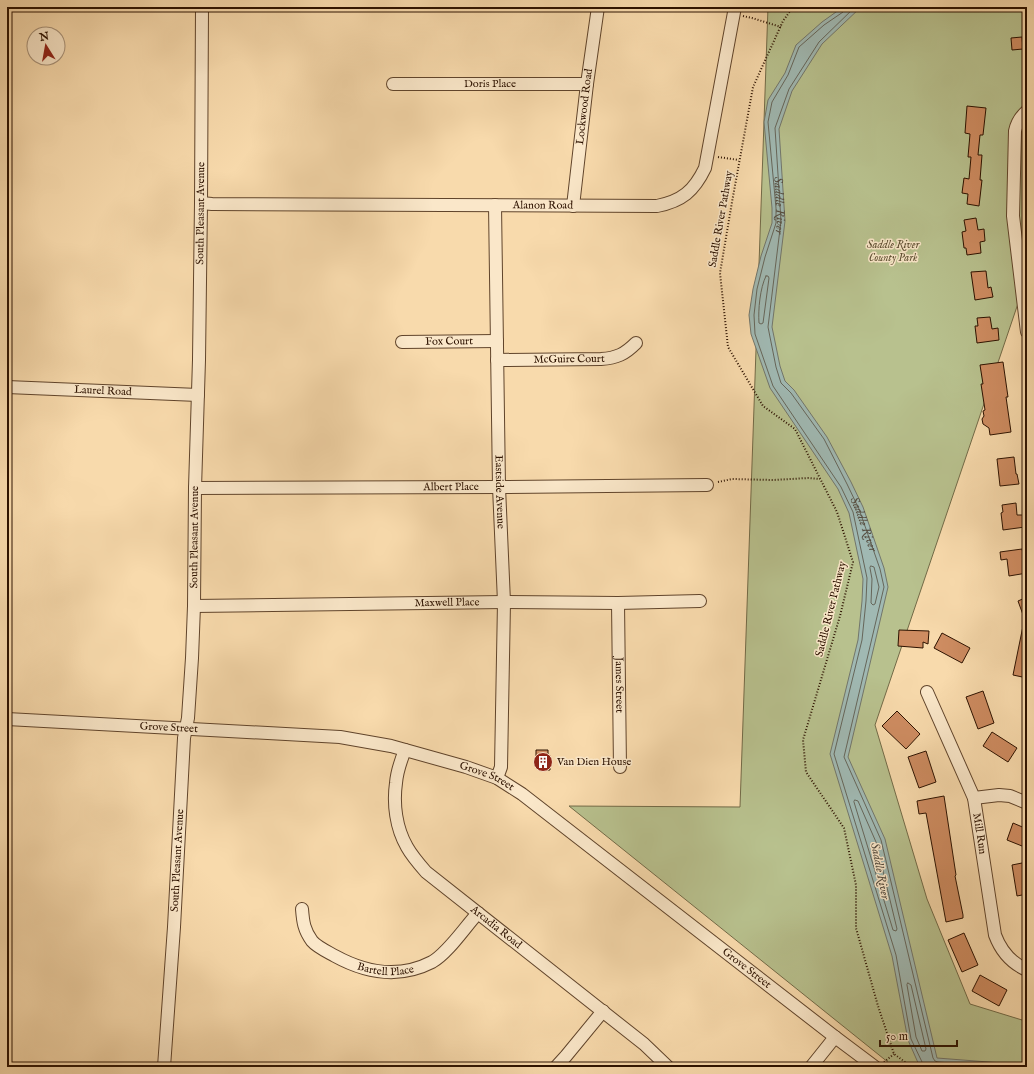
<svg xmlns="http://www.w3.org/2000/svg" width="1034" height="1074" font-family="'IM FELL English',serif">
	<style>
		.green { fill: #b8c18e; stroke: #726a47 }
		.water { fill: #a0b9b3; stroke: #72766b }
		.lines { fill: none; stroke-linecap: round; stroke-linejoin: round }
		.shore { stroke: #66665a; stroke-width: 1 }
		.building { fill: #ce8c61; stroke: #2d1200 }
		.street-casing { stroke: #60442b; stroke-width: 14 }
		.path { stroke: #2d1200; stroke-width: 2; stroke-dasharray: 1 2; stroke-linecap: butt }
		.street { stroke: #fae7c9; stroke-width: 12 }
		.labels { text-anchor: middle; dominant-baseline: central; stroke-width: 3; stroke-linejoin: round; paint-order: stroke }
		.street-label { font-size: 11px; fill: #2d1200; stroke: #fae7c9 }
		.park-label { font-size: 11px; font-style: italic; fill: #5e4f32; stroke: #fae7c9 }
		.poi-label { font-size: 11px; fill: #2d1200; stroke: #fae7c9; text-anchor: start }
		.water-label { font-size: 12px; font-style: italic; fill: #554c3f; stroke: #fae7c9 }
	</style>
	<rect width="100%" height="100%" fill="#f8daac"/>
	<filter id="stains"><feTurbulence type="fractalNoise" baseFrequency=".005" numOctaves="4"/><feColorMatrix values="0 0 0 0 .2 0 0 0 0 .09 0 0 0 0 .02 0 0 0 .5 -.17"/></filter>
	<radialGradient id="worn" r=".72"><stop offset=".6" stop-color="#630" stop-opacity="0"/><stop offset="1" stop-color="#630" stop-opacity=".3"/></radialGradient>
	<path class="green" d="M768 7H1027V277L875 725 927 899 970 1004 1022 1020H1027V1067H894L569 806 740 807Z"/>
	<path class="water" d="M843 7H861L822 44 792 91 779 129 785 221 772 327 780 366 785 381 794 390 827 437 851 482 863 507 884 568 888 587 848 757 885 839 937 1058 1027 1065V1067H922L919 1065 908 1040 892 956 830 754 858 640 862 601 863 579 849 513 838 489 770 388 751 334 749 315 753 289 761 256 772 223V208L764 122 768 100 785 73 796 45 822 22Z"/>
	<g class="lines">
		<g class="shore">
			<path d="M845 7 843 12 824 25 799 47 788 75 772 102 768 122 776 208V223L765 257 757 289 754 315 755 334 773 386 841 487 853 512 867 578 866 601 862 640 834 754 896 955 911 1039 923 1064V1067"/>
			<path id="s1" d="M855 7 819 42 789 89 775 128 781 221 768 327 776 367 781 383 791 393 824 439 847 484 859 509 880 569 884 587 844 757 881 840 933 1058 935 1061 938 1062 1000 1067"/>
			<path d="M766 276H768L769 278 763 323 761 324 759 323C758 310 760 288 766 276Z"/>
			<path d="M871 566 874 567 879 587 875 604 873 605 871 603 872 579 870 568Z"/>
			<path d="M855 800 858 801 876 842 897 929 896 931 893 930 854 802Z"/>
			<path d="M908 983 911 985 926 1049 925 1051H922L916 1037 907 985Z"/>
		</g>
	</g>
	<path class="building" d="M1022 37 1023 49 1012 50 1011 38Z
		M967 106 986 108 983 135H980L978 155H982L980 180H982L979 206 967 204 968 194 962 193 964 178 969 179 971 157H968L970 134 965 133Z
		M976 218 978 230 984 229 985 241 980 242 981 253 967 255 966 248H964L962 232 966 231 964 220Z
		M986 271 988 288 991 287 993 297 975 300 971 272Z
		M990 317 992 329 998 328 999 340 977 343 975 326H978L977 318Z
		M1003 362 1008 397H1006L1011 432 990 435 989 428 983 424 982 419 984 416 983 411 985 410 981 384H983L980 365Z
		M1014 457 1016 474H1017L1019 484 1000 486 997 459Z
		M1016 503 1017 515H1023L1025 527 1003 530 1001 513 1003 512 1002 505Z
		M1022 549 1024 558H1025L1026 562 1027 561V573L1009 576 1007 559 1001 560 1000 552Z
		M1027 597V623H1026L1018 601Z
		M1023 626 1027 627V678L1013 675Z
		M899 630 929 631 928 644 923 642V648L898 646Z
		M942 633 970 648 962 663 934 648Z
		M983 691 994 723 978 729 966 697Z
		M897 711 920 734 906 749 882 726Z
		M992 732 1017 748 1008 762 983 746Z
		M536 750H548V757H550V770H542V766H536Z
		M926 751 936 782 919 788 908 757Z
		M944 796 956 875 955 876 963 915V918L946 922 926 813 919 814 917 801Z
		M1013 823 1027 829V848L1007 840Z
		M1027 862V894L1017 896 1012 865Z
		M964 933 978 965 962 972 948 940Z
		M980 975 1007 990 999 1006 972 991Z"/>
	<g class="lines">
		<defs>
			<g id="street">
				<path id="s2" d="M393 84H587"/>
				<path d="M1027 111C1020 117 1017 122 1015 131L1013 216 1027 332"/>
				<path id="s3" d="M201 203 212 204 657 206C682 201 694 191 705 168L735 7"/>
				<path id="s4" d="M495 205 499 487 504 602 501 767 497 778"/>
				<path id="s5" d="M573 206 587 84 598 7"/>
				<path id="s6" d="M402 342 497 341"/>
				<path id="s7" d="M497 360 601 359C617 358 625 354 636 343"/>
				<path id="s8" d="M7 387 198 395"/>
				<path id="s9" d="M195 488 499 487 707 485"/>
				<path id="s10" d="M618 603 620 767"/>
				<path id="s11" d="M194 606 504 602 618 603 700 601"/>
				<path id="s12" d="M927 692 974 798 995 935C1001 951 1011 963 1027 970"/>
				<path id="s13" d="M7 719 340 737 391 746 466 767 497 778 522 794 835 1037 875 1067"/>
				<path id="s14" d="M405 750C401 760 397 771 396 783 393 804 396 828 407 847 412 856 419 864 426 872L644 1044 668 1067"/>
				<path d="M974 798 999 795 1010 796 1027 803"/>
				<path id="s15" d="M302 909C303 922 304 930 312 941 317 947 328 952 335 956 366 973 399 979 432 962 448 953 465 927 478 913"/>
				<path id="s16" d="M164 1067 174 927 184 738 188 718 192 658 194 606 195 488 199 360 201 203 202 7"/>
				<path d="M556 1067 566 1056 603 1011"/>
				<path d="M811 1067 835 1037"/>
			</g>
		</defs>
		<use href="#street" class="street-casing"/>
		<path class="path" d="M793 7 783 21 753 87 732 202 720 273 728 347 763 406 795 429 837 512 853 562 840 616 803 740 806 772 844 828 856 885V928L878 1006 894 1054 912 1067
			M743 16 752 18 781 27
			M718 157 739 160
			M718 482 732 479 773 480 808 478 820 479
			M884 1062 894 1054"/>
		<use href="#street" class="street"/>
	</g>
	<defs>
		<symbol id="building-disc" viewBox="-11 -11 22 22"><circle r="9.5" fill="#8f2418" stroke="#fae7c9"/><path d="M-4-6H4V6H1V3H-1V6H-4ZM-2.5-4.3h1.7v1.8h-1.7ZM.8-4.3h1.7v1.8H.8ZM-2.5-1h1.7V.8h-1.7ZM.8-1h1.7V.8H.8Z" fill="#fff"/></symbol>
	</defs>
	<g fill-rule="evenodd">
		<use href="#building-disc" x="532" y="751" width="22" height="22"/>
	</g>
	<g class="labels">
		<g class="street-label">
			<text stroke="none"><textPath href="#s2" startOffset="97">Doris Place</textPath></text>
			<text stroke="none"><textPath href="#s5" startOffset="100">Lockwood Road</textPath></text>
			<text stroke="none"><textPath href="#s3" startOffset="342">Alanon Road</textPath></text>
			<text stroke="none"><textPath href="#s16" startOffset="855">South Pleasant Avenue</textPath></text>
			<text transform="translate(721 219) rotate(-80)">Saddle River Pathway</text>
			<text stroke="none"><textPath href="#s6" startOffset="47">Fox Court</textPath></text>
			<text stroke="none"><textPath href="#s7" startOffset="72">McGuire Court</textPath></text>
			<text stroke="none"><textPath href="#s8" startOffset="96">Laurel Road</textPath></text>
			<text stroke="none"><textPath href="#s9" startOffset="256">Albert Place</textPath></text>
			<text stroke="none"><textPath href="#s4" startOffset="287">Eastside Avenue</textPath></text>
			<text stroke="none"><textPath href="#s16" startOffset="531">South Pleasant Avenue</textPath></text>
			<text stroke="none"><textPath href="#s11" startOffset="253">Maxwell Place</textPath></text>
			<text transform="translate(831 609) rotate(-76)">Saddle River Pathway</text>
			<text stroke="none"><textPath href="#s10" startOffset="82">James Street</textPath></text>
			<text stroke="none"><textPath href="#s13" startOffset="162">Grove Street</textPath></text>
			<text stroke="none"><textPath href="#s13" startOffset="486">Grove Street</textPath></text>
			<text stroke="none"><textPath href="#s12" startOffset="152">Mill Run</textPath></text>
			<text stroke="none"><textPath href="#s16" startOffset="207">South Pleasant Avenue</textPath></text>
			<text stroke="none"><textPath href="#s14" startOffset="221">Arcadia Road</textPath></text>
			<text stroke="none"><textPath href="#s15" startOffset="115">Bartell Place</textPath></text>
			<text stroke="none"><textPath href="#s13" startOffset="810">Grove Street</textPath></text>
		</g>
		<g class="park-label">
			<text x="893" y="245">Saddle River<tspan x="893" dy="13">County Park</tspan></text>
		</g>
		<g class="poi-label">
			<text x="557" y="762">Van Dien House</text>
		</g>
		<g class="water-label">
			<text stroke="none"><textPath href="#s1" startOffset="225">Saddle River</textPath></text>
			<text stroke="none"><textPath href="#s1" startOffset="570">Saddle River</textPath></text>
			<text transform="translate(880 871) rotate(79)">Saddle River</text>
		</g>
	</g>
	<rect width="1034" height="1074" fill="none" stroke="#f8daac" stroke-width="24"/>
	<rect x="8" y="8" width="1018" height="1058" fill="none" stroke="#2d1200" stroke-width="2"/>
	<rect x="12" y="12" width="1010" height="1050" fill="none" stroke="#2d1200"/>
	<g transform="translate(46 46) rotate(349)"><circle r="19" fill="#fae7c9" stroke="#a89279"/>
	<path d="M0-3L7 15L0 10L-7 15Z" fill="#8f2418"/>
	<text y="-6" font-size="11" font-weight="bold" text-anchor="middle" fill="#2d1200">N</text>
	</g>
	<path d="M880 1040v6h77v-6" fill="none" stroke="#2d1200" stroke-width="2"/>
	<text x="886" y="1040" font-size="12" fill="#2d1200" stroke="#fae7c9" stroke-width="3" paint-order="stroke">50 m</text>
	<rect width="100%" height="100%" filter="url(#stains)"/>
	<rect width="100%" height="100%" fill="url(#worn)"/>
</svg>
